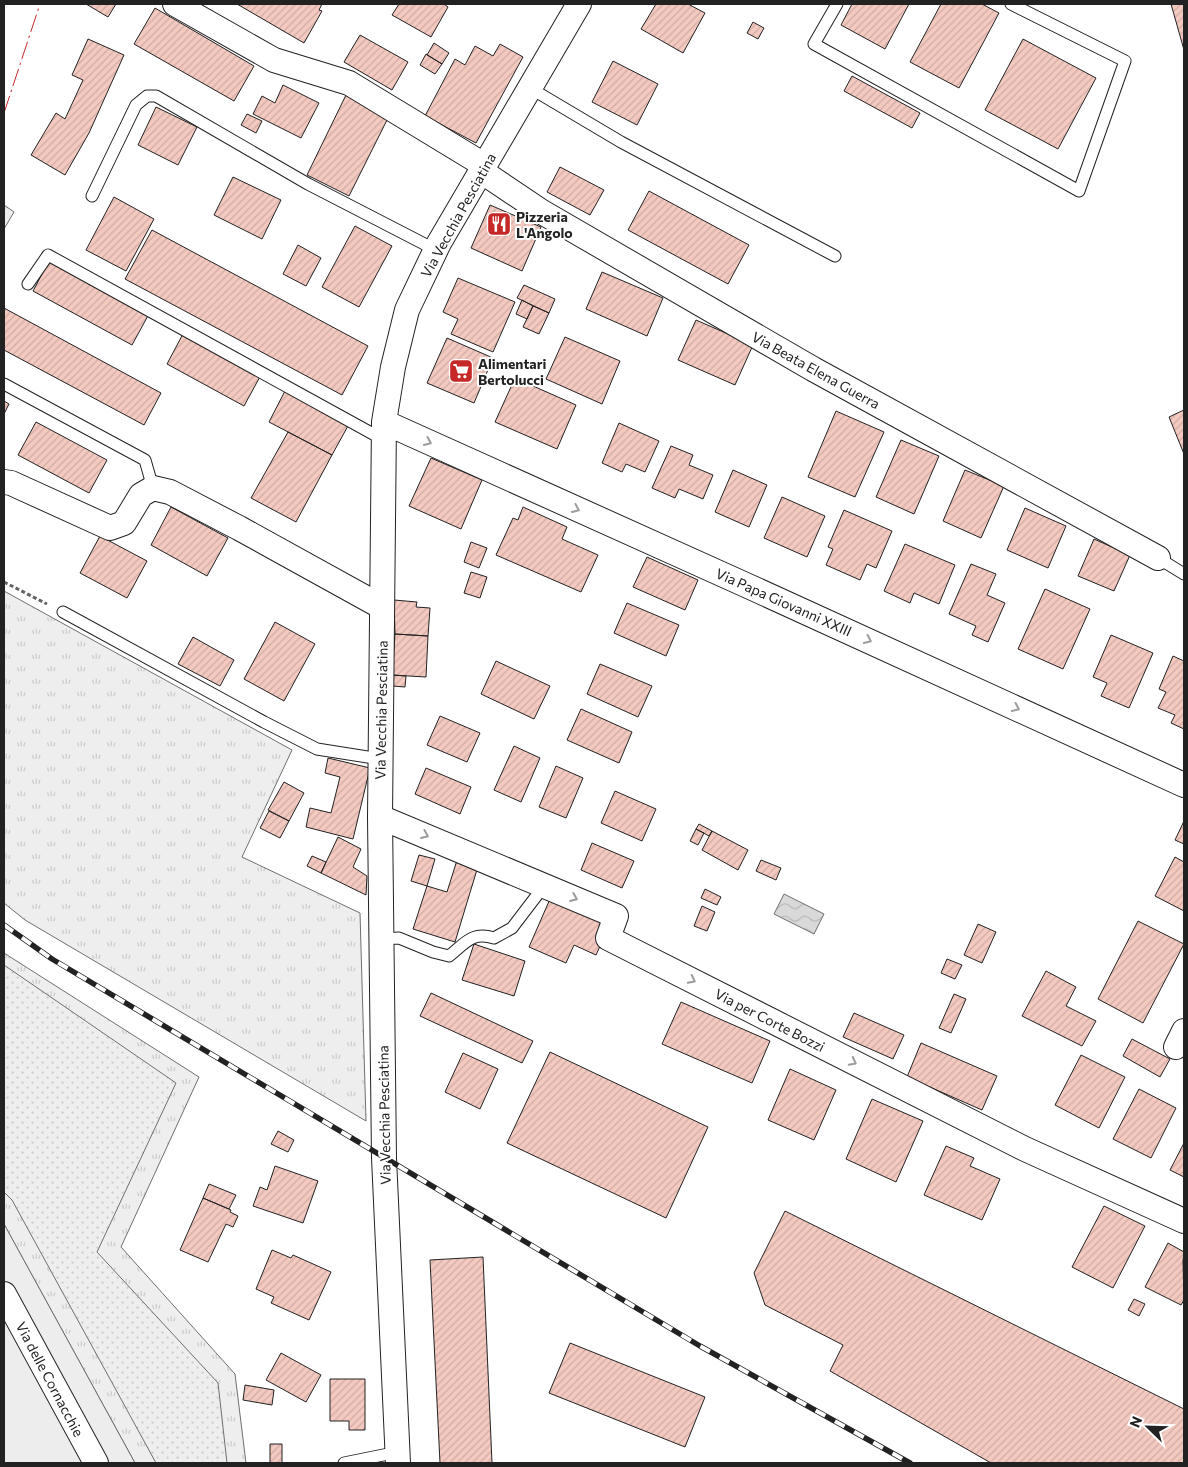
<svg xmlns="http://www.w3.org/2000/svg" width="1188" height="1467" font-family="Commissioner,sans-serif">
	<style>
		.grass { fill: url(#grass-tufts); stroke: #6f6f6f }
		.park { fill: url(#park-dots); stroke: #6f6f6f }
		.parking { fill: #ededed; stroke: #6f6f6f }
		.water { fill: url(#water-waves); stroke: #6f6f6f }
		.building { fill: url(#building-hatch); stroke: #222 }
		.lines { fill: none; stroke-linecap: round; stroke-linejoin: round }
		.service-casing { stroke: #222; stroke-width: 13 }
		.minor-casing { stroke: #222; stroke-width: 26 }
		.path { stroke: #646464; stroke-width: 3; stroke-dasharray: 4 2.5; stroke-linecap: butt }
		.service { stroke: #fff; stroke-width: 11 }
		.minor { stroke: #fff; stroke-width: 24 }
		.rail-casing { stroke: #222; stroke-width: 5.5 }
		.rail { stroke: #fff; stroke-width: 4; stroke-dasharray: 11; stroke-linecap: butt }
		.power { stroke: #c62828; stroke-width: 1; stroke-dasharray: 18 4 2.5 4; stroke-linecap: butt }
		.oneway { stroke: #9c9c9c }
		.labels { text-anchor: middle; dominant-baseline: central; stroke-width: 4; stroke-linejoin: round; paint-order: stroke }
		.street-label { font-size: 14px; fill: #222; stroke: #fff }
		.poi-label { font-size: 14px; font-weight: bold; fill: #222; stroke: #fff; text-anchor: start }
	</style>
	<defs>
		<pattern id="grass-tufts" width="24" height="20" patternUnits="userSpaceOnUse" patternTransform="scale(1.25)"><rect width="24" height="20" fill="#eee"/><path d="M3 7l-1-3M5 7V3M7 7l1-3M15 17l-1-3M17 17v-4M19 17l1-3" fill="none" stroke="#ccc"/></pattern>
		<pattern id="park-dots" width="8" height="8" patternUnits="userSpaceOnUse" patternTransform="scale(1.25)"><rect width="8" height="8" fill="#eee"/><path d="M2 2h.1M6 6h.1" fill="none" stroke="#ccc" stroke-width="1.8" stroke-linecap="round"/></pattern>
		<pattern id="water-waves" width="16" height="10" patternUnits="userSpaceOnUse" patternTransform="scale(1.25)"><rect width="16" height="10" fill="#d9d9d9"/><path d="M0 5q4-4 8 0t8 0" fill="none" stroke="#bababa"/></pattern>
		<pattern id="building-hatch" width="6" height="6" patternUnits="userSpaceOnUse" patternTransform="scale(1.25)"><rect width="6" height="6" fill="#f3c9c0"/><path d="M-1 1l2-2M0 6l6-6M5 7l2-2" fill="none" stroke="#d0aca5"/></pattern>
	</defs>
	<rect width="100%" height="100%" fill="#fff"/>
	<path class="grass" d="M4 205 14 212 4 229Z
		M4 591 292 750 242 857 360 913 366 1121 25 920 4 903Z
		M4 953 199 1077 121 1247 235 1374 246 1463H135L4 1224Z"/>
	<path class="park" d="M4 965 176 1083 97 1252 218 1383 227 1463H156L12 1200 4 1192Z"/>
	<path class="parking" d="M4 1224 135 1463H4Z"/>
	<path class="water" d="M784 894 824 914 814 934 774 914Z"/>
	<path class="building" d="M86 4H116L108 17Z
		M237 4H322L319 10 322 11 304 43Z
		M399 4H444L448 7 431 37 392 15Z
		M656 4H688L705 13 683 53 641 29Z
		M852 4H909L885 49 841 25Z
		M941 4H982L999 13 959 88 910 62Z
		M1171 4H1184V50Z
		M155 8 254 66 234 101 134 44Z
		M753 22 764 28 758 39 747 33Z
		M360 35 408 62 392 90 344 62Z
		M88 39 124 55 89 133 65 175 31 155 56 113 65 119 83 80 72 75Z
		M1023 39 1096 78 1058 149 985 110Z
		M434 43 449 53 442 64 427 55Z
		M500 44 523 57 476 143 425 116 455 59 465 65 475 46 493 56Z
		M426 54 442 64 435 74 420 65Z
		M613 61 658 84 637 125 592 102Z
		M852 76 920 113 912 128 844 91Z
		M283 85 319 103 301 138 253 114 262 96 275 103Z
		M346 95 389 116 349 196 307 175Z
		M156 107 197 127 178 165 138 145Z
		M247 114 262 121 256 133 241 125Z
		M560 167 604 190 590 215 547 192Z
		M233 177 281 200 262 239 214 215Z
		M649 191 749 245 728 284 628 230Z
		M114 197 154 219 126 271 86 250Z
		M490 205 541 227 522 271 471 248Z
		M355 226 392 246 359 307 322 287Z
		M152 230 368 346 342 395 125 279Z
		M298 245 321 258 306 286 283 274Z
		M50 259 150 312 132 345 33 291Z
		M602 272 663 298 647 336 586 309Z
		M458 278 515 302 493 352 451 334 458 319 443 312Z
		M524 285 555 299 549 313 517 298Z
		M522 300 533 306 527 319 516 314Z
		M533 306 549 313 539 334 523 327Z
		M4 308 161 393 144 425 4 350Z
		M696 320 753 345 735 385 678 360Z
		M184 332 262 373 244 406 167 364Z
		M565 337 620 361 602 404 546 379Z
		M447 338 493 358 474 403 427 383Z
		M515 378 576 405 557 449 495 422Z
		M286 389 349 424 332 455 269 422Z
		M4 401 9 404 4 414Z
		M1184 410V454L1169 417Z
		M836 411 884 432 855 497 808 477Z
		M36 422 107 460 89 493 18 455Z
		M619 423 659 441 645 472 626 464 622 472 602 463Z
		M288 432 332 455 296 522 251 498Z
		M901 440 939 456 914 514 876 497Z
		M671 446 693 455 689 465 713 475 703 499 679 489 675 498 652 488Z
		M431 458 482 480 461 529 409 506Z
		M733 470 767 485 749 527 715 512Z
		M965 470 1004 486 981 538 943 521Z
		M782 497 825 516 807 557 764 538Z
		M171 507 228 538 207 576 151 545Z
		M523 507 567 527 562 539 598 555 581 592 496 555 513 518 518 520Z
		M1025 508 1066 526 1048 568 1007 550Z
		M844 510 892 531 876 568 867 564 860 580 826 565 833 549 828 547Z
		M100 536 147 561 127 598 80 573Z
		M1094 539 1130 555 1114 591 1078 576Z
		M471 542 487 548 479 568 464 562Z
		M905 544 955 565 939 604 914 593 910 603 884 591Z
		M647 557 698 580 685 610 633 587Z
		M971 564 996 574 987 595 1005 603 988 642 972 635 976 626 949 614Z
		M471 572 487 577 480 598 464 593Z
		M1045 589 1090 609 1063 669 1018 649Z
		M394 600 417 602 416 607 430 608 428 636 395 634Z
		M627 603 679 625 666 656 614 633Z
		M275 622 315 644 284 701 244 679Z
		M395 634 428 636 426 677 392 675Z
		M1111 635 1153 653 1129 708 1101 696 1107 683 1093 677Z
		M193 637 234 660 220 686 178 664Z
		M1173 656 1184 661V729L1171 723 1175 715 1158 708 1166 692 1159 689Z
		M496 661 550 686 534 719 481 694Z
		M600 664 652 686 638 717 587 694Z
		M392 675 406 676 405 687 392 686Z
		M581 709 632 732 619 763 567 740Z
		M440 716 480 733 467 762 427 745Z
		M514 746 540 758 521 802 494 790Z
		M328 758 370 768 353 839 306 827 310 808 331 813 340 777 325 773Z
		M556 766 583 778 566 818 539 807Z
		M426 768 471 787 460 814 415 794Z
		M284 782 304 793 289 821 268 810Z
		M615 791 656 809 642 841 601 823Z
		M269 811 289 821 280 838 260 828Z
		M1184 821V844L1175 840Z
		M699 824 712 831 709 836 696 829Z
		M696 829 704 833 698 845 690 841Z
		M712 831 748 850 738 870 702 850Z
		M338 837 361 849 353 867 367 876 366 895 321 873Z
		M592 843 634 861 622 888 581 870Z
		M419 855 435 859 427 886 411 881Z
		M312 856 326 862 321 873 307 866Z
		M458 857 479 863 455 942 413 929 427 886 447 892Z
		M1175 857 1184 862V911L1155 896Z
		M761 860 781 868 776 880 756 871Z
		M705 889 721 897 717 905 701 898Z
		M550 899 612 920 596 955 574 945 566 963 529 947Z
		M702 906 715 912 707 931 694 926Z
		M1138 921 1184 944 1143 1023 1098 999Z
		M978 924 996 932 982 963 964 955Z
		M474 944 525 961 514 996 462 980Z
		M947 959 962 965 955 979 941 973Z
		M1046 971 1076 987 1066 1006 1096 1021 1082 1046 1022 1016Z
		M431 993 533 1041 522 1063 420 1016Z
		M954 994 966 999 951 1033 939 1028Z
		M681 1002 770 1041 752 1083 662 1044Z
		M854 1013 904 1035 893 1059 843 1037Z
		M1132 1039 1170 1059 1160 1077 1123 1056Z
		M921 1043 997 1076 982 1110 907 1077Z
		M550 1052 708 1127 666 1218 507 1143Z
		M463 1053 498 1069 480 1109 445 1092Z
		M1081 1055 1125 1077 1099 1128 1055 1105Z
		M790 1069 836 1090 814 1140 768 1120Z
		M1139 1089 1176 1108 1151 1158 1113 1139Z
		M872 1099 923 1121 896 1182 846 1159Z
		M278 1131 294 1140 288 1152 271 1144Z
		M1184 1143V1177L1170 1170Z
		M946 1146 974 1158 970 1166 1000 1179 982 1220 924 1195Z
		M275 1166 318 1181 303 1223 253 1206 260 1187 267 1190Z
		M209 1184 236 1195 229 1209 203 1198Z
		M203 1198 231 1210 230 1212 238 1216 233 1227 226 1224 208 1262 180 1250Z
		M1104 1206 1145 1226 1113 1288 1072 1267Z
		M785 1211 1184 1409V1463H991L830 1371 843 1345 765 1305 754 1273Z
		M1168 1243 1184 1252 1183 1261 1184 1300 1181 1305 1145 1287Z
		M272 1250 291 1258 293 1255 331 1272 309 1320 271 1303 274 1297 256 1289Z
		M483 1257 492 1463H440L430 1260Z
		M1134 1299 1145 1304 1139 1316 1128 1310Z
		M570 1343 705 1397 685 1447 549 1393Z
		M281 1353 321 1375 306 1402 266 1380Z
		M330 1379H365V1430H349V1421H330Z
		M245 1385 274 1390 272 1405 243 1400Z
		M270 1444H282V1463H270Z"/>
	<g class="lines">
		<defs>
			<path id="service" d="M837 4 814 44 1079 191 1125 61 1011 4
				M530 88 621 142 835 256
				M92 196 136 105 147 96H156L308 184 436 250
				M28 284 48 255 384 440
				M4 384 145 460 153 488
				M1158 558 1184 574
				M63 612 264 722 317 749 380 759
				M381 939 399 938 433 952 449 956C465 944 471 931 494 938L512 928 544 886
				M344 1463 398 1452"/>
			<path id="minor" d="M175 4 274 60 349 83 484 165
				M481 171 542 212 813 369 1158 558
				M384 422 748 586 1184 785
				M4 482 11 483 110 528 124 523 141 495 153 488 170 492 239 528 382 607
				M380 817 616 916 608 938 1025 1149 1184 1221
				M1176 1047 1184 1031
				M4 1294 96 1463
				M398 1463 384 1158 380 817 384 422 393 367 407 310 439 243 579 4"/>
		</defs>
		<use href="#service" class="service-casing"/>
		<use href="#minor" class="minor-casing"/>
		<path class="path" d="M4 582 47 604"/>
		<use href="#service" class="service"/>
		<use href="#minor" class="minor"/>
		<defs>
			<path id="rail" d="M4 925 52 959 700 1346 910 1463"/>
		</defs>
		<use href="#rail" class="rail-casing"/>
		<use href="#rail" class="rail"/>
		<path class="power" d="M4 113 40 4"/>
	</g>
	<defs><path id="oneway-chevron" d="M-2-3.5L2.5 0L-2 3.5" fill="none" stroke-width="1.6" stroke-linecap="round" stroke-linejoin="round" transform="scale(1.25)"/></defs>
	<g class="oneway">
		<use href="#oneway-chevron" transform="translate(428 442) rotate(24)"/>
		<use href="#oneway-chevron" transform="translate(576 509) rotate(24)"/>
		<use href="#oneway-chevron" transform="translate(868 640) rotate(25)"/>
		<use href="#oneway-chevron" transform="translate(1016 708) rotate(25)"/>
		<use href="#oneway-chevron" transform="translate(425 835) rotate(23)"/>
		<use href="#oneway-chevron" transform="translate(574 898) rotate(23)"/>
		<use href="#oneway-chevron" transform="translate(692 980) rotate(27)"/>
		<use href="#oneway-chevron" transform="translate(853 1062) rotate(27)"/>
	</g>
	<defs>
		<symbol id="restaurant-square" viewBox="-11 -11 22 22"><rect x="-9" y="-9" width="18" height="18" rx="4" fill="#c62828" stroke="#fff"/><path d="M-5-6h1v4h1v-4h1v4h1v-4h1v5L-1.5 .5V6h-2V.5L-5-1ZM5-6V6H3V1.5H1.5Q1.5-4 5-6Z" fill="#fff"/></symbol>
		<symbol id="supermarket-square" viewBox="-11 -11 22 22"><rect x="-9" y="-9" width="18" height="18" rx="4" fill="#c62828" stroke="#fff"/><path d="M-6-5.5h2.5l.6 2H6L4.5 2H-2.5L-4.4-4H-6ZM-1.5 3.2a1.3 1.3 0 1 0 .1 0ZM3 3.2a1.3 1.3 0 1 0 .1 0Z" fill="#fff"/></symbol>
	</defs>
	<g fill-rule="evenodd">
		<use href="#restaurant-square" x="485" y="210" width="28" height="28"/>
		<use href="#supermarket-square" x="447" y="357" width="28" height="28"/>
	</g>
	<g class="labels">
		<g class="street-label">
			<text transform="translate(458 215) rotate(-61)">Via Vecchia Pesciatina</text>
			<text transform="translate(816 370) rotate(29)">Via Beata Elena Guerra</text>
			<text transform="translate(784 602) rotate(24)">Via Papa Giovanni XXIII</text>
			<text transform="translate(381 710) rotate(-89)">Via Vecchia Pesciatina</text>
			<text transform="translate(770 1020) rotate(27)">Via per Corte Bozzi</text>
			<text transform="translate(384 1115) rotate(-91)">Via Vecchia Pesciatina</text>
			<text transform="translate(50 1379) rotate(62)">Via delle Cornacchie</text>
		</g>
		<g class="poi-label">
			<text x="516" y="216">Pizzeria<tspan x="516" dy="16">L'Angolo</tspan></text>
			<text x="478" y="363">Alimentari<tspan x="478" dy="16">Bertolucci</tspan></text>
		</g>
	</g>
	<rect width="1188" height="1467" fill="none" stroke="#222222" stroke-width="10"/>
	<g transform="translate(1148 1427) rotate(293)" stroke="#ffffff" stroke-width="4" paint-order="stroke">
	<path d="M0-4L9 19L0 12L-9 19Z" fill="#222222"/>
	<text y="-8" font-size="14" font-weight="bold" text-anchor="middle" fill="#222222">N</text>
	</g>
</svg>
